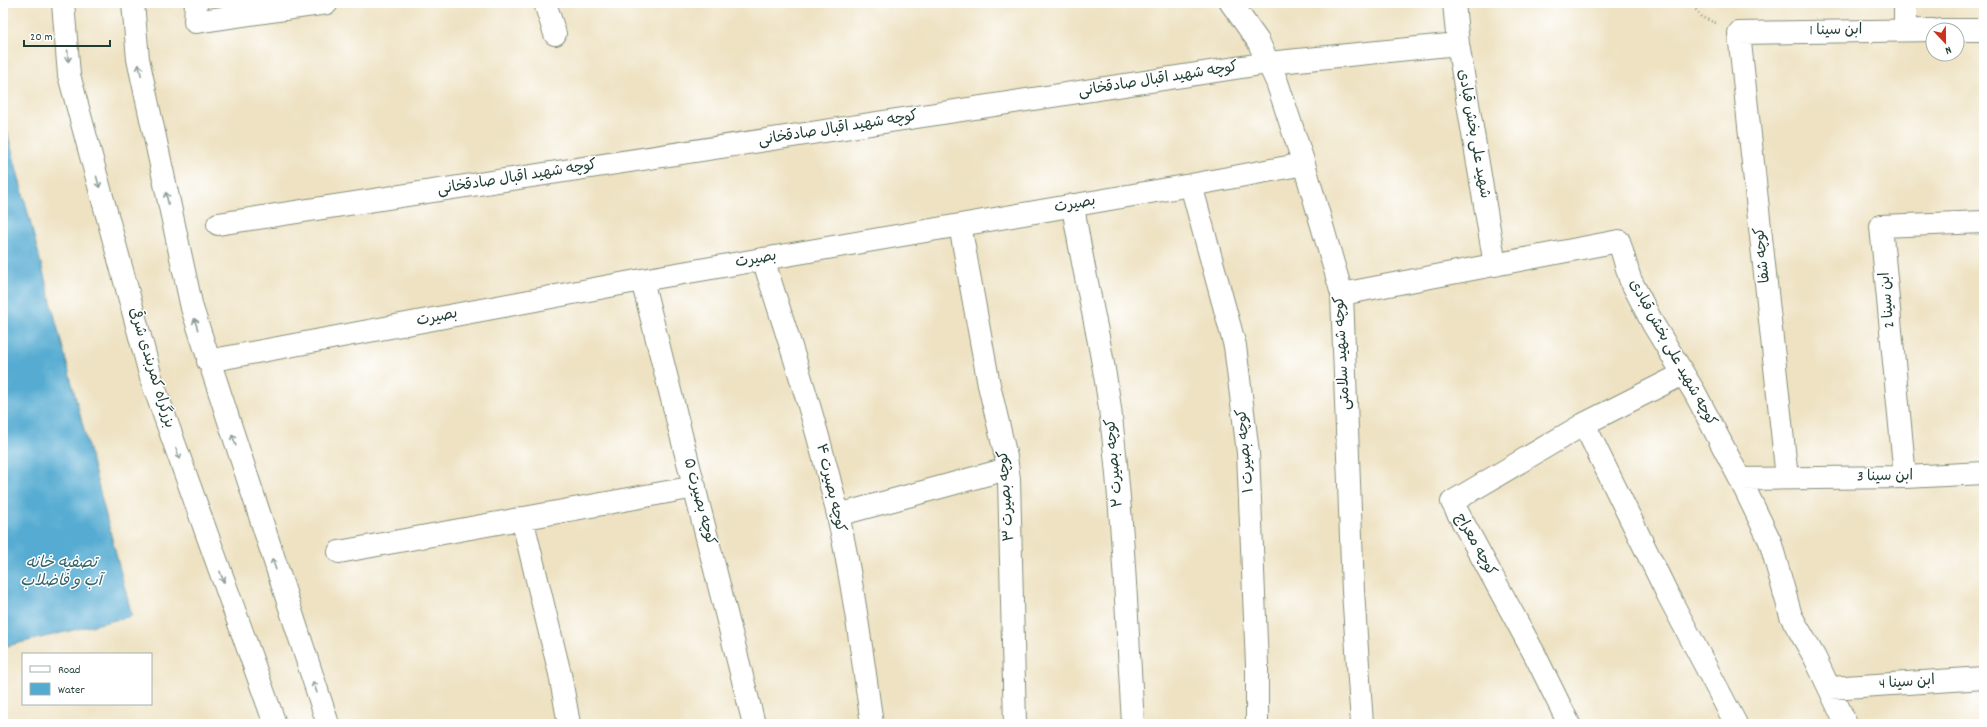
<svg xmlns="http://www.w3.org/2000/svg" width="1987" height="727" font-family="Dekko,'Playpen Sans Arabic',sans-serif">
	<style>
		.water { fill: #54abd1; stroke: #3a7482 }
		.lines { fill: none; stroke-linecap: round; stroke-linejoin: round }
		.minor-casing { stroke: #86907b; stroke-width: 24 }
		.trunk-casing { stroke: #86907b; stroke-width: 24 }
		.path { stroke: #86907b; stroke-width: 2.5; stroke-dasharray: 1 3; stroke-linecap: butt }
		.minor { stroke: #fff; stroke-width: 22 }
		.trunk { stroke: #fff; stroke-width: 22 }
		.oneway { stroke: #8f9e9a }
		.labels { text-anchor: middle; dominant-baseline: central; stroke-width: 3; stroke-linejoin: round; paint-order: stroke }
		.street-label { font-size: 15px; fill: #1f3d34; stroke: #fff }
		.water-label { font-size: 16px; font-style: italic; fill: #32646b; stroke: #fff }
	</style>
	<rect width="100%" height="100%" fill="#fff"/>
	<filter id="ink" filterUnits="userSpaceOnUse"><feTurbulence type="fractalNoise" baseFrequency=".025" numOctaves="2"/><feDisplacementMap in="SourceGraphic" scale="8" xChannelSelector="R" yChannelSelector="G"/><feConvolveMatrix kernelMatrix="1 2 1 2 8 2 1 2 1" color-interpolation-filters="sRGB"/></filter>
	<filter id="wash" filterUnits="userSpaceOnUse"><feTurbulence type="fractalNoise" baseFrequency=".012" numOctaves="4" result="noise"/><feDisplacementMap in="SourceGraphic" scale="16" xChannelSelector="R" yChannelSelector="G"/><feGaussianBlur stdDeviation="0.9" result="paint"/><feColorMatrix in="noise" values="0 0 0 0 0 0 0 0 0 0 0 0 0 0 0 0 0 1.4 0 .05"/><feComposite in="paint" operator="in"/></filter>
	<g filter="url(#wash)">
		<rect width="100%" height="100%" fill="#eee2c2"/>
		<path class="water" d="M3 116 132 616 3 647Z"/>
	</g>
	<g filter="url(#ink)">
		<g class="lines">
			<defs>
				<path id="minor" d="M196 3 195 22 327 3
					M545 3 555 34
					M1231 3 1258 41 1277 82 1304 164 1342 294 1353 591 1362 724
					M1454 3 1458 44 1495 265
					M1905 3V30
					M1941 30H1984
					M1191 185 1235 346 1248 453 1257 665V724
					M1073 205C1083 276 1103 345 1111 417 1123 518 1127 622 1133 724
					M218 224 1268 63 1458 44
					M960 225 989 385 1006 457 1009 479 1015 724
					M763 259C790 343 818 428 838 515 853 583 862 654 872 724
					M642 280 754 724
					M1342 294 1619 241 1630 279 1653 324 1695 393 1740 479 1905 477 1984 473
					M208 361 642 280 1191 185 1304 164
					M1584 424 1668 595 1736 724
					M1905 477 1881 226 1984 222
					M1787 478 1739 33 1933 30
					M1740 479 1770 541 1791 616 1815 658 1846 724
					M838 515 1007 469
					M522 518 560 674 569 724
					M339 552 695 487
					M1830 688 1984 678
					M1569 724 1535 655 1452 502 1584 424 1683 374"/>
				<path id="trunk" d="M63 3 69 75 152 381 275 724
					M133 3 138 59 192 308 328 724"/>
			</defs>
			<use href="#minor" class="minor-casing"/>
			<use href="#trunk" class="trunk-casing"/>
			<path class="path" d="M1691 3 1701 17 1716 23"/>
			<use href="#minor" class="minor"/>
			<use href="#trunk" class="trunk"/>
		</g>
		<defs><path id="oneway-shaft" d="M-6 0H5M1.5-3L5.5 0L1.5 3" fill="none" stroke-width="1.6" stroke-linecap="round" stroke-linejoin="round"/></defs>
		<g class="oneway">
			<use href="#oneway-shaft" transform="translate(68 56) rotate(86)"/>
			<use href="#oneway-shaft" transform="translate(140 70) rotate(-102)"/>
			<use href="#oneway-shaft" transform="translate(98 182) rotate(75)"/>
			<use href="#oneway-shaft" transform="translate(167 198) rotate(-102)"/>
			<use href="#oneway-shaft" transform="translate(196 324) rotate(-107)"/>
			<use href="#oneway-shaft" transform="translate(234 440) rotate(-108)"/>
			<use href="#oneway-shaft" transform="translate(178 454) rotate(70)"/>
			<use href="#oneway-shaft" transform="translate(274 564) rotate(-108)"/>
			<use href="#oneway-shaft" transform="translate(222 577) rotate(70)"/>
			<use href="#oneway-shaft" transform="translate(315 687) rotate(-109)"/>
		</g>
	</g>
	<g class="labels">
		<g class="street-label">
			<text transform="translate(1836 31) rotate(-1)">ابن سینا 1</text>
			<text transform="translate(1158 80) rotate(-9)">کوچه شهید اقبال صادقخانی</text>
			<text transform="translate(838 129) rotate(-9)">کوچه شهید اقبال صادقخانی</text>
			<text transform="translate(1473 134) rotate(80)">شهید علی بخش قبادی</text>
			<text transform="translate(517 178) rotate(-9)">کوچه شهید اقبال صادقخانی</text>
			<text transform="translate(1075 205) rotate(-10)">بصیرت</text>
			<text transform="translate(1763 255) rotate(-96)">کوچه شفا</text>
			<text transform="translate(756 260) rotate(-10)">بصیرت</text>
			<text transform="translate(1888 300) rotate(-95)">ابن سینا 2</text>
			<text transform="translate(437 318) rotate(-11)">بصیرت</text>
			<text transform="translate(1343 353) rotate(-93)">کوچه شهید سلامتی</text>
			<text transform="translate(1672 353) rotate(61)">کوچه شهید علی بخش قبادی</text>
			<text transform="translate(151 368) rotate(73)">بزرگراه کمربندی شرقی</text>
			<text transform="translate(1246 451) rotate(-95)">کوچه بصیرت ۱</text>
			<text transform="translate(1115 463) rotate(-95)">کوچه بصیرت ۲</text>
			<text transform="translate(1885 477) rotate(-1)">ابن سینا 3</text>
			<text transform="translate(830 488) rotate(77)">کوچه بصیرت ۴</text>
			<text transform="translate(1007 496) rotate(-94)">کوچه بصیرت ۳</text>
			<text transform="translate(699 502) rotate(75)">کوچه بصیرت ۵</text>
			<text transform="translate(1475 545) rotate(61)">کوچه معراج</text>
			<text transform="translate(1907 683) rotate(-4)">ابن سینا 4</text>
		</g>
		<g class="water-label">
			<text x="61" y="563">تصفیه خانه<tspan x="61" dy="18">آب و فاضلاب</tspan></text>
		</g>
	</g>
	<rect width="1987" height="727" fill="none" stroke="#fff" stroke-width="16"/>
	<rect x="22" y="653" width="130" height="52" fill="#ffffff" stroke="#a5b1ae"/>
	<rect x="30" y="666" width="20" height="6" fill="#ffffff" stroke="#a5b1ae"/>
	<text x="58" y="673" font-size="12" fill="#1f3d34">Road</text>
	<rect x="30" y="683" width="20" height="12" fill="#54abd1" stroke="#a5b1ae"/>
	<text x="58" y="693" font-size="12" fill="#1f3d34">Water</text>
	<g transform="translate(1945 42) rotate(158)"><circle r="19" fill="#ffffff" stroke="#a5b1ae"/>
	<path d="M0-3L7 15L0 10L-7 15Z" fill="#c8321e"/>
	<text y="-6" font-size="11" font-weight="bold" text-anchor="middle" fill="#1f3d34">N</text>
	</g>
	<path d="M24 40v6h86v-6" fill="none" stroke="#1f3d34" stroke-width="2"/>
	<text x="30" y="40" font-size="12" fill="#1f3d34" stroke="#ffffff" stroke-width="3" paint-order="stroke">20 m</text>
</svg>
